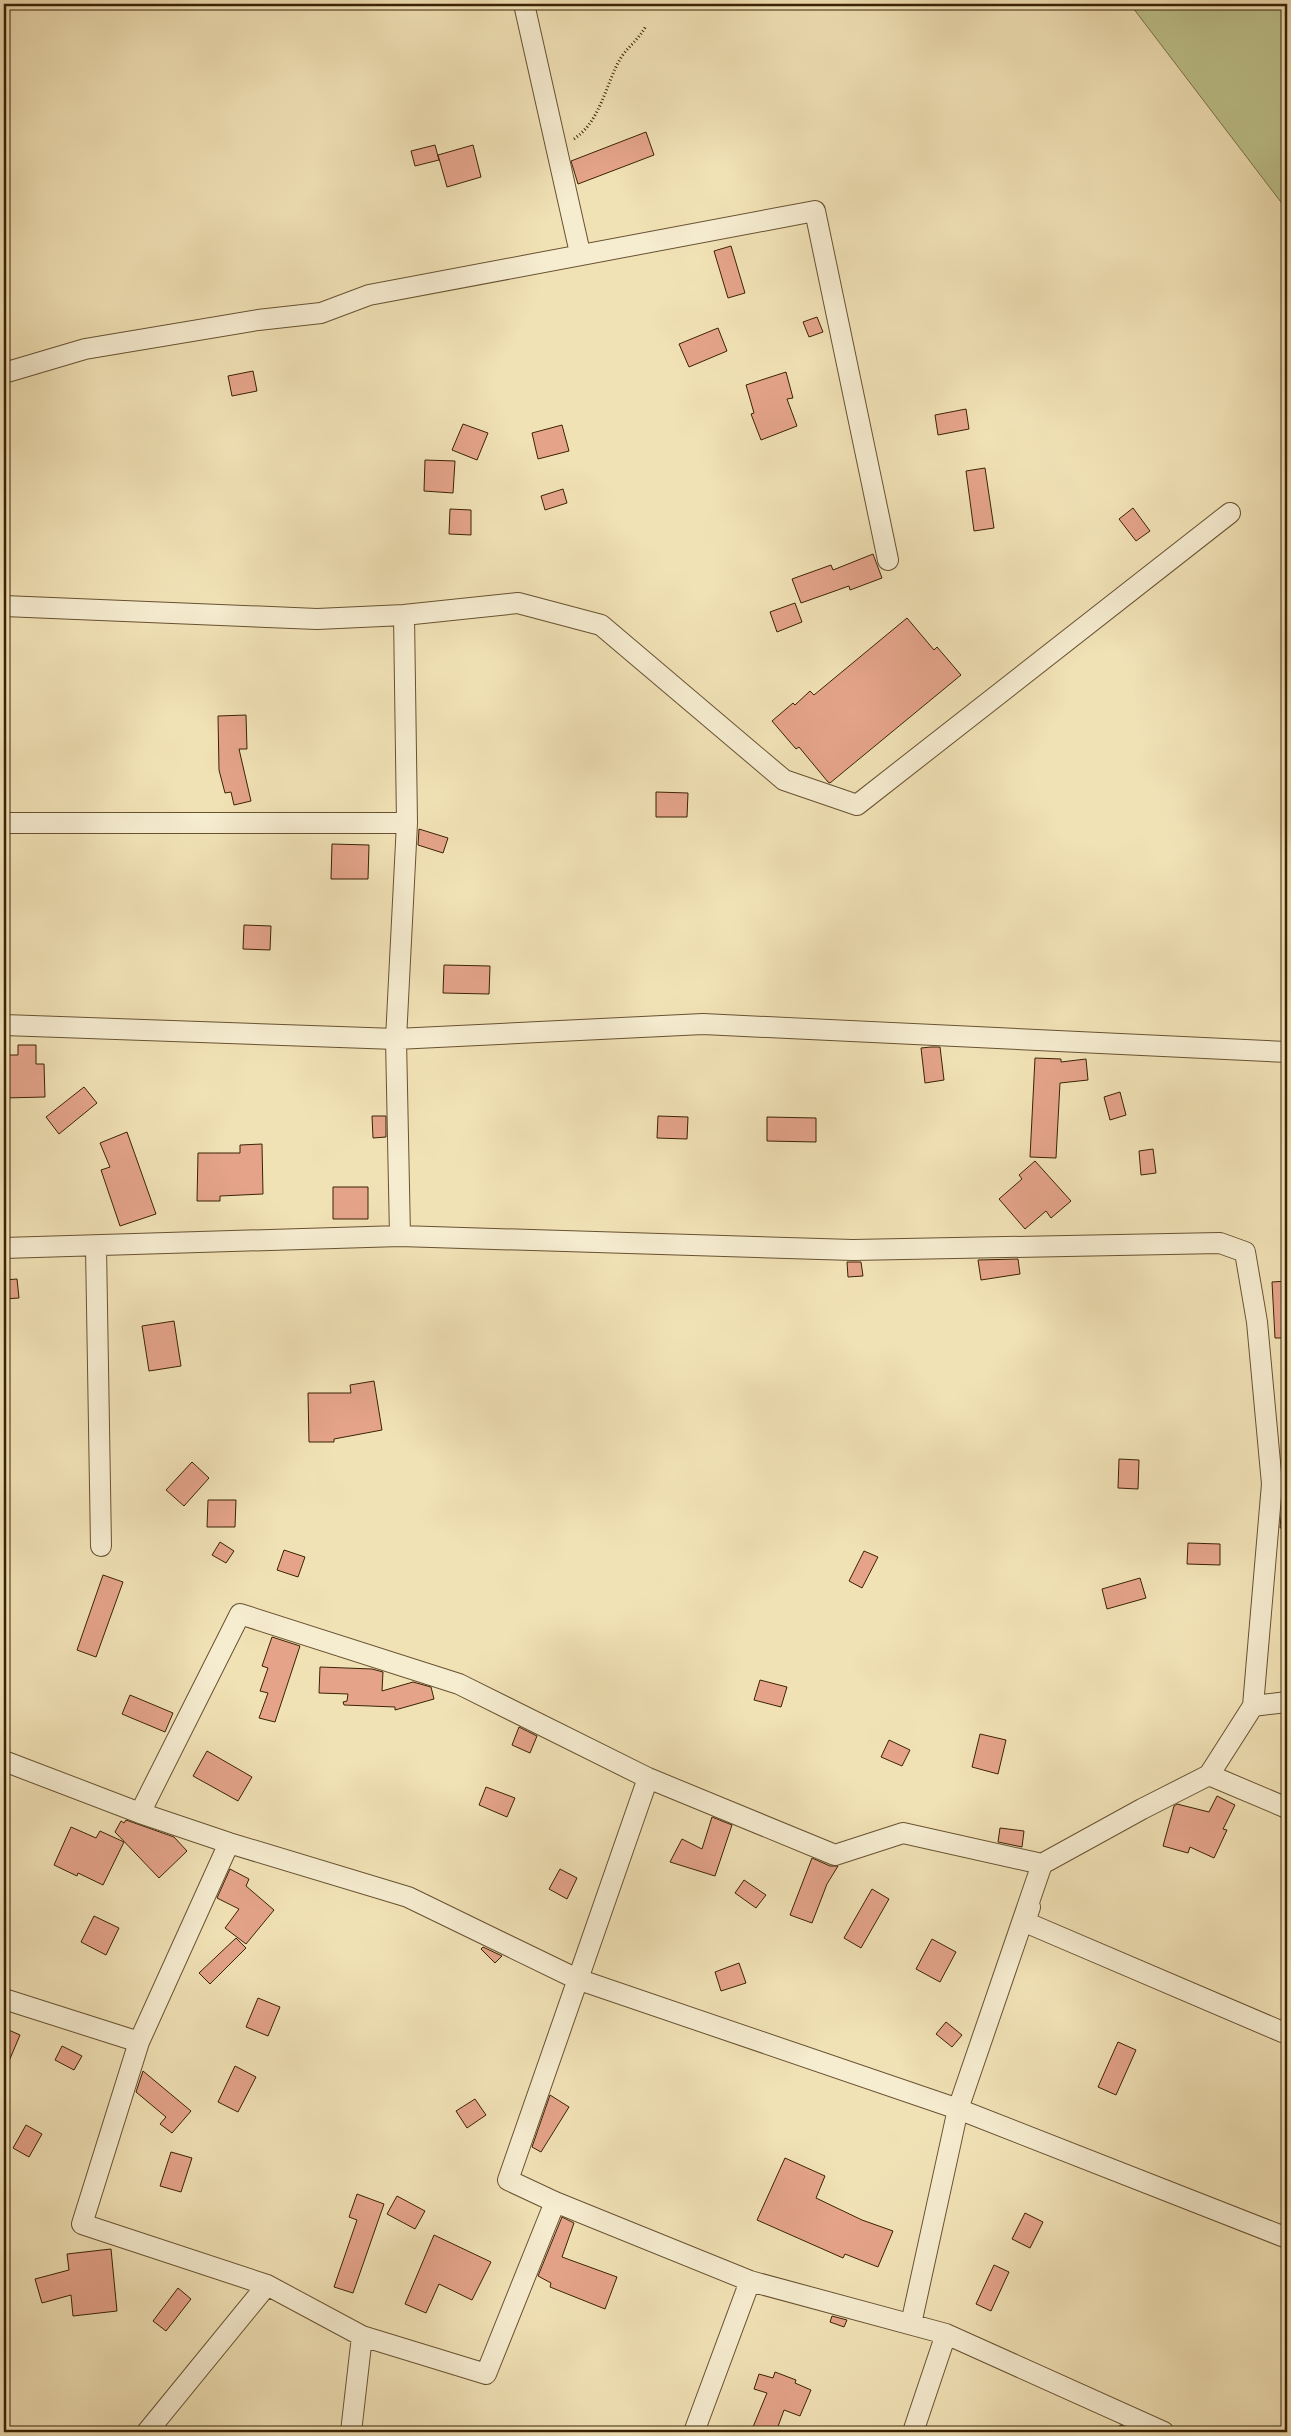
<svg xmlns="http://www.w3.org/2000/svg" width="1291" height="2436" font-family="'Old Standard TT',serif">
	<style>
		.green { fill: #bdc28c; stroke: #7c7248 }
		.building { fill: #e5a48a; stroke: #3a2205 }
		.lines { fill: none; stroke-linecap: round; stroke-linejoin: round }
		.minor-casing { stroke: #685231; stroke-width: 22 }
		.path { stroke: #3a2205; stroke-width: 3; stroke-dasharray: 1 2.5; stroke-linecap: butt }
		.minor { stroke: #f6ecd0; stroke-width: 20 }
	</style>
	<rect width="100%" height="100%" fill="#f1e2b6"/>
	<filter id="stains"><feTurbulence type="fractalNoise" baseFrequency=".004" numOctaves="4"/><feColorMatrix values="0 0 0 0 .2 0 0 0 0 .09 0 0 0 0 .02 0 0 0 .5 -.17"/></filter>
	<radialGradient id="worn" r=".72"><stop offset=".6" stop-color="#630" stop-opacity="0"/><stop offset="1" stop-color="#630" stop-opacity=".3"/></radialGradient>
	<path class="green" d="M1130 4H1287V210Z"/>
	<path class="building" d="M646 132 654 155 578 184 571 161Z
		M435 145 439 160 415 166 411 151Z
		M473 145 481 177 447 187 438 155Z
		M731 246 745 293 728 298 714 251Z
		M817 317 823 332 809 337 803 322Z
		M718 328 727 351 689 367 679 344Z
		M253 371 257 391 232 396 228 376Z
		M786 372 793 398 787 399 797 426 761 440 751 414 754 413 746 385Z
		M966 409 969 429 938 435 935 415Z
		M463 424 488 433 477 460 452 450Z
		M562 425 569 451 538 459 532 433Z
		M425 460 455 461 453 493 424 491Z
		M985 468 994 528 974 531 966 471Z
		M563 489 567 503 545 510 541 496Z
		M1133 508 1150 531 1136 541 1119 519Z
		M450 509 471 510V535L449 534Z
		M873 554 882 578 850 590 849 586 801 603 792 579 831 565 833 570Z
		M795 603 802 622 777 632 770 612Z
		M907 618 934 650 937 647 961 675 830 783 828 782 799 747 796 749 772 721 793 703 795 705 810 691 814 695Z
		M246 715 247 749H239L251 801 234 805 231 792 225 793 219 770 218 716Z
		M656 792 688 793 687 817H656Z
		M419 829 448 838 443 853 418 845Z
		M332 844 369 845 368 879H331Z
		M244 925 271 926 270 950 243 949Z
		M444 965 490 966 489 994 443 993Z
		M18 1045H36V1064H44L45 1097 4 1098V1055H18Z
		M931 1047H940L944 1080 925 1083 921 1048Z
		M1035 1058 1061 1059V1062L1086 1059 1088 1080 1060 1083 1056 1158 1030 1157Z
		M84 1087 97 1103 59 1134 46 1117Z
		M1120 1092 1126 1115 1110 1120 1104 1097Z
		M372 1116H386V1137L373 1138Z
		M658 1116 688 1117 687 1139 657 1138Z
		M767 1117 816 1118V1142L767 1141Z
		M127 1132 156 1214 120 1226 101 1170 110 1167 100 1143Z
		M262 1144 263 1194 220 1196V1201H197L198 1153H240V1145Z
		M1153 1149 1156 1173 1141 1175 1139 1151Z
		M1035 1161 1071 1201 1051 1218 1046 1211 1025 1229 999 1199 1022 1179 1019 1175Z
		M333 1187H368V1219H333Z
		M1018 1259 1020 1274 981 1280 978 1260Z
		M847 1262H861L863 1276 848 1277Z
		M17 1279 19 1298 4 1299V1280Z
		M1287 1281V1338H1275L1272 1282Z
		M174 1321 181 1366 149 1371 142 1326Z
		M374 1381 382 1430 334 1439V1442H309L308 1393H351L350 1385Z
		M1119 1459 1139 1460 1138 1489 1118 1488Z
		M192 1462 209 1478 184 1506 166 1490Z
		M208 1500H236L235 1527H207Z
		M1287 1505V1527L1280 1528 1282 1506Z
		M220 1542 234 1551 226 1563 212 1555Z
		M1188 1543 1220 1544V1565L1187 1564Z
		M284 1550 305 1557 298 1577 277 1570Z
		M864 1551 878 1557 862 1588 849 1581Z
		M103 1575 123 1582 96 1657 77 1650Z
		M1140 1578 1146 1598 1107 1609 1102 1589Z
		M272 1637 300 1646 275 1722 259 1718 268 1693 260 1691 268 1668 262 1666Z
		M320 1667 372 1669 383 1672 382 1691 413 1682 431 1687 434 1699 395 1710V1707L344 1705 343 1702 347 1701 348 1694 319 1693Z
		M760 1680 787 1687 781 1707 754 1700Z
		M130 1695 173 1713 165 1732 122 1714Z
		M519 1727 537 1736 530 1753 512 1745Z
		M980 1734 1006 1740 998 1774 972 1767Z
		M889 1740 910 1750 902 1766 881 1757Z
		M207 1751 252 1777 238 1801 193 1776Z
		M486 1787 515 1798 507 1817 479 1805Z
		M1217 1796 1235 1805 1223 1829 1227 1830 1214 1858 1190 1847 1188 1853 1163 1846 1174 1806 1177 1804 1209 1812Z
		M712 1817 732 1825 715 1876 670 1862 682 1839 702 1849Z
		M126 1820 174 1837 187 1851 159 1878 115 1832 121 1821 124 1823Z
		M71 1827 96 1838 100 1831 124 1842 103 1885 78 1873 77 1876 54 1865Z
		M1000 1828 1024 1831 1022 1847 998 1842Z
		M812 1858 830 1866H838L827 1884 812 1923 790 1915Z
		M230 1869 249 1879 246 1886 274 1910 246 1944 225 1928 239 1909 217 1898Z
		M560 1869 577 1878 567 1899 549 1889Z
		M744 1880 766 1895 756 1908 735 1893Z
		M872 1889 889 1899 861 1948 844 1938Z
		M94 1916 119 1928 106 1955 81 1942Z
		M236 1938 246 1948 210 1984 199 1973Z
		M932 1939 956 1952 940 1982 916 1969Z
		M483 1947 502 1956 495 1963 481 1949Z
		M739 1963 746 1983 721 1991 715 1972Z
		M258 1998 280 2007 268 2036 246 2027Z
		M946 2022 962 2035 952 2047 936 2034Z
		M4 2028 20 2035 4 2073Z
		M1118 2042 1136 2050 1116 2095 1098 2087Z
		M62 2046 82 2056 74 2070 55 2060Z
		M235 2066 256 2077 238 2112 218 2102Z
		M143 2071 191 2111 172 2133 160 2124 166 2117 136 2092Z
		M550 2095 569 2107 541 2152 532 2147Z
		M475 2099 486 2115 467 2128 456 2111Z
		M26 2125 42 2134 29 2157 13 2148Z
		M171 2152 192 2158 181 2192 160 2186Z
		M785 2158 825 2176 816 2198 862 2220 893 2231 878 2267 845 2254 843 2258 757 2220Z
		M357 2194 384 2204 353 2293 334 2287 357 2220 349 2217Z
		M397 2196 425 2211 415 2229 387 2214Z
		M1025 2213 1043 2222 1030 2248 1012 2239Z
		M562 2217 574 2223 562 2257 617 2277 605 2309 550 2287 551 2283 538 2276Z
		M434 2235 491 2262 472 2300 439 2284 426 2313 405 2304Z
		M111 2249 117 2311 73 2316 71 2295 42 2303 35 2279 69 2270 67 2254Z
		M994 2265 1009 2272 991 2311 976 2304Z
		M178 2288 191 2299 166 2331 153 2321Z
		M832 2316 847 2320 844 2327 830 2322Z
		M775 2372 796 2380 795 2383 811 2390 800 2416 784 2410 776 2432H767L753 2427 767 2393 754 2389 759 2374 773 2378Z
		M1120 2425 1136 2432H1116Z"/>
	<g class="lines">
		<defs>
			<path id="minor" d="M524 4 580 253
				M4 373 85 349 258 320 321 313 369 295 815 211 888 560
				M4 606 317 619 404 615 518 603 601 625 784 780 857 805 1230 513
				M4 823H407
				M4 1025 396 1039 703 1024 1287 1052
				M400 1236 396 1039 407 823 404 615
				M96 1247 101 1546
				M4 1248 400 1236 853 1250 1220 1243 1245 1252 1257 1322 1272 1484 1253 1706 1209 1775 1142 1809 1042 1864 903 1833 835 1855 648 1778 459 1684 240 1614 140 1813
				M1253 1706 1287 1702
				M4 1761 140 1813 229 1843 408 1897 577 1979 958 2109 1287 2238
				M1209 1775 1287 1808
				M648 1778 508 2180 555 2202 750 2281 946 2334 1164 2432
				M229 1843 139 2042 82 2224 267 2285 362 2336 486 2374 555 2202
				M1030 1907 1025 1922 1287 2034
				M4 1999 139 2042
				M911 2324 958 2109 1042 1864
				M147 2432 267 2285
				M351 2432 362 2336
				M694 2432 750 2281
				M913 2432 946 2334"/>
		</defs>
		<use href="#minor" class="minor-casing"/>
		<path class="path" d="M574 139C602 120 605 83 622 56 630 45 638 40 646 26"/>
		<use href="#minor" class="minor"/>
	</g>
	<rect width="1291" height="2436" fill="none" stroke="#f1e2b6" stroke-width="20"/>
	<rect x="5" y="5" width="1281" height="2426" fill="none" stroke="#3a2205" stroke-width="2.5"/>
	<rect x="10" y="10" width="1271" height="2416" fill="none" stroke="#3a2205"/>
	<rect width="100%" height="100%" filter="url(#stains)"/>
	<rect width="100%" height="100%" fill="url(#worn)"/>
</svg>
